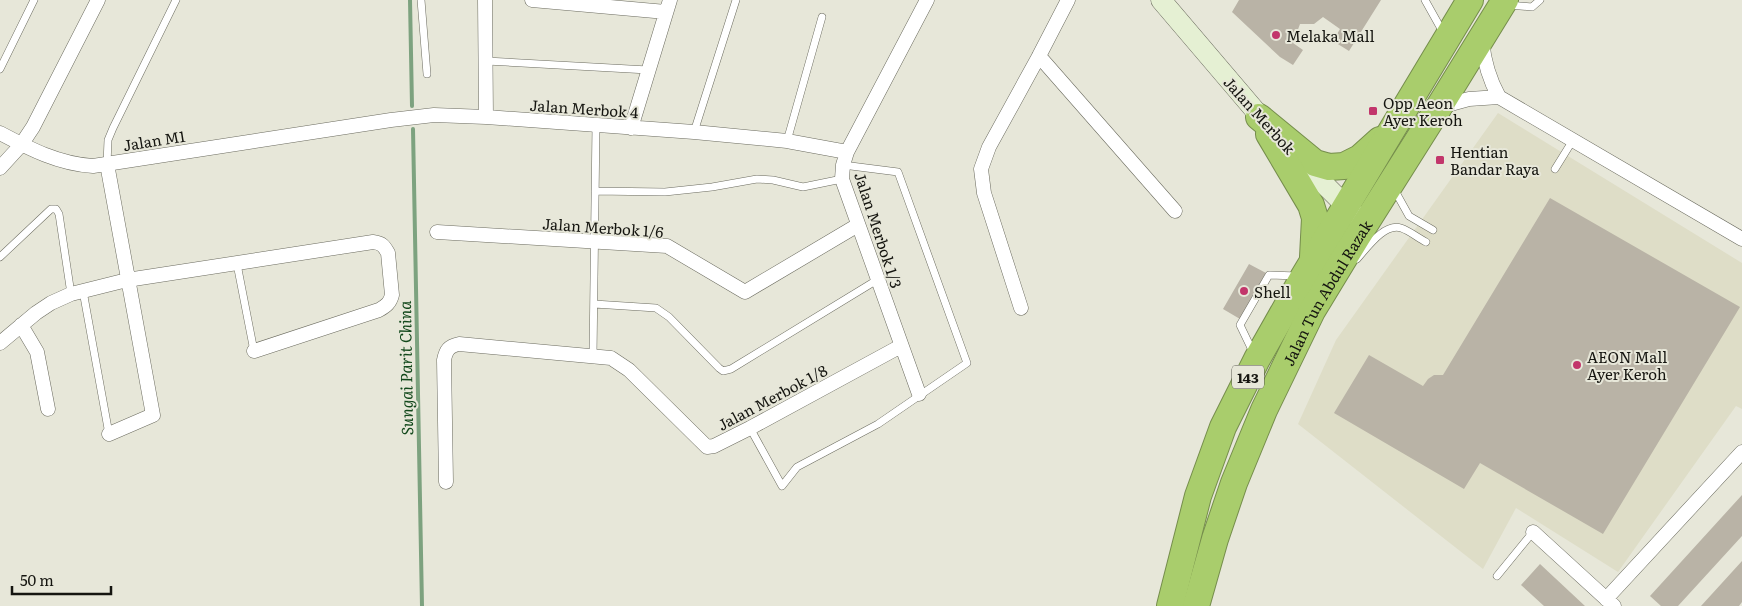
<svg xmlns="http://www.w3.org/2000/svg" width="1742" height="606" font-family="Literata,serif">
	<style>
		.built { fill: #deddc7 }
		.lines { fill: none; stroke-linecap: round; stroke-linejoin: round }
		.stream { stroke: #7da27f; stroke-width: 4 }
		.building { fill: #b9b3a6 }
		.lane-casing { stroke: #6b6b5f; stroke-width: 8 }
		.street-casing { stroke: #6b6b5f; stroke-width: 15 }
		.secondary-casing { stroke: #6b6b5f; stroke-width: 21 }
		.highway-casing { stroke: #758d4c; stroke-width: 28 }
		.lane { stroke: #fff; stroke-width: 7 }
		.street { stroke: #fff; stroke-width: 14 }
		.secondary { stroke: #e5f0d3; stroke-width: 20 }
		.highway { stroke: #a9cd6c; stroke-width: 26 }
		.poi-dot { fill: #c2366b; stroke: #e7e7d9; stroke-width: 2 }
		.labels { text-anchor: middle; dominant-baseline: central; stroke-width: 4; stroke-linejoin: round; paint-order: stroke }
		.shield { fill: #e7e7d9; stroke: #54544c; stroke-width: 1 }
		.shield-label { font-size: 14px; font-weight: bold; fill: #151510 }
		.poi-label { font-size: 15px; fill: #151510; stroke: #e7e7d9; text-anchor: start }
		.street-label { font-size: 15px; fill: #151510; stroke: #e7e7d9 }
		.water-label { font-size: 16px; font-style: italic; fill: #12481b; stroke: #e7e7d9 }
	</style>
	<rect width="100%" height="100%" fill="#e7e7d9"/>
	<path class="built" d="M1498 113 1742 263V409L1736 406 1618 572 1516 508 1483 569 1298 424 1336 340Z"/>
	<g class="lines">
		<path class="stream" d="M410 0 412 106
			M413 129 422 606"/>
	</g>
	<path class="building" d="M1239 0H1381L1349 51 1333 41 1340 29 1323 17 1314 24H1300L1293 43 1303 50 1293 65 1280 57 1232 12Z
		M1550 198 1740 307 1603 534 1480 463 1464 489 1334 413 1369 355 1423 386 1428 379 1434 375H1443Z
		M1249 264 1266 273 1240 319 1223 309Z
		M1742 495V536L1678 606H1661L1650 596Z
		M1742 561V602L1739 606H1701Z
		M1540 564 1585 606H1544L1521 585Z"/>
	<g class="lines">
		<defs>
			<path id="lane" d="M421 0 427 74
				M1425 0 1444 34
				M1508 5 1532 7 1540 0
				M486 61 648 70
				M0 69 34 0
				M694 132 736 0
				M787 141 822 17
				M107 164 108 140 113 128 176 0
				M1555 169 1573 140
				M1394 189 1409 216 1433 230
				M595 191 665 192 712 187 757 179 773 180 803 187 842 179
				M0 257 51 209H56L59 214 71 294
				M1357 259C1367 248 1384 223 1401 228 1410 231 1418 238 1426 242
				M237 264 254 351
				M83 291 109 434
				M594 304 656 308 669 317 719 368 723 371 731 369 877 280
				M1253 352 1240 325 1269 275 1297 276
				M593 356 596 125
				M750 428 782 486 797 467 878 424 967 363 898 172 843 165
				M1497 576 1533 532"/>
			<path id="street" d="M485 0 486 117
				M532 0 666 12
				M1482 41C1484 61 1489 79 1499 97
				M1039 56 1175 211
				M1440 107 1469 99 1499 97 1742 239
				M631 128 670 0
				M0 133C30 149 59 164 93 166L391 120 434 115 486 117 694 132 787 141 847 152
				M107 164 153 415 109 434
				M0 168 21 145 33 127 98 0
				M437 232 667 246 745 292 858 225
				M1021 308 984 193 981 169 989 147 1039 56 1068 0
				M21 325 37 352 48 409
				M0 343 36 313 51 303 71 294 127 280 373 242C382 243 384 246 388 253L392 295C390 303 386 306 379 310L254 351
				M919 394 842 179 843 165 847 152 927 0
				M446 482 444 360C446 350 449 346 459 344L611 358 629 370 707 447 714 446 750 428 901 346
				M1533 532 1614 606
				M1606 599 1742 452"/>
			<path id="secondary" d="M1161 0 1270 128
				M1298 158 1355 215"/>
			<g id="highway">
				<path d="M1259 117 1315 163 1329 167 1344 166 1360 158 1380 140"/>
				<path d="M1269 134 1311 205 1315 218 1313 257"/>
				<path d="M1170 606 1198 496 1223 427 1257 359 1304 276 1470 0"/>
				<path id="s1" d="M1196 606 1215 539 1234 483 1264 410 1312 311 1357 237 1439 107 1505 0"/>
			</g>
		</defs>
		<use href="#lane" class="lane-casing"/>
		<use href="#street" class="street-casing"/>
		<use href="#secondary" class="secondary-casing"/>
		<use href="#highway" class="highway-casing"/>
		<use href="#lane" class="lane"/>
		<use href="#street" class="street"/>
		<use href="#secondary" class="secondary"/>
		<use href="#highway" class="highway"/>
	</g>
	<g class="poi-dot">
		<circle cx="1276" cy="35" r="5"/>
		<rect x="1368" y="106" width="10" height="10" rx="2.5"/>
		<rect x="1435" y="155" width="10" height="10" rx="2.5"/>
		<circle cx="1244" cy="291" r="5"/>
		<circle cx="1577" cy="365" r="5"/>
	</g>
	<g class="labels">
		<rect class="shield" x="1232" y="365.5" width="32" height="23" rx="4"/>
		<g class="shield-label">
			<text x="1248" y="377">143</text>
		</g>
		<g class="poi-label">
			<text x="1286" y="35">Melaka Mall</text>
			<text x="1383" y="102">Opp Aeon<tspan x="1383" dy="17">Ayer Keroh</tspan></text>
			<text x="1450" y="151">Hentian<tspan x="1450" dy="17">Bandar Raya</tspan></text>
			<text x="1254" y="291">Shell</text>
			<text x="1587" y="356">AEON Mall<tspan x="1587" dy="17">Ayer Keroh</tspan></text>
		</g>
		<g class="street-label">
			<text transform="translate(584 108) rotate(4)">Jalan Merbok 4</text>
			<text transform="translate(1260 115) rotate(48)">Jalan Merbok</text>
			<text transform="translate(154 140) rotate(-9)">Jalan M1</text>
			<text transform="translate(603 227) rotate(4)">Jalan Merbok 1/6</text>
			<text transform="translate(879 230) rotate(72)">Jalan Merbok 1/3</text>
			<text stroke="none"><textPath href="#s1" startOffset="341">Jalan Tun Abdul Razak</textPath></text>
			<text transform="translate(772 397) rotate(-28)">Jalan Merbok 1/8</text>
		</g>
		<g class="water-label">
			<text transform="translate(405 368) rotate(-91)">Sungai Parit China</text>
		</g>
	</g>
	<path d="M12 586v8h99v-8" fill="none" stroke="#151510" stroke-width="2.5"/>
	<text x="20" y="586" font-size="15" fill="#151510" stroke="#e7e7d9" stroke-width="4" paint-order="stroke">50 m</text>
</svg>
